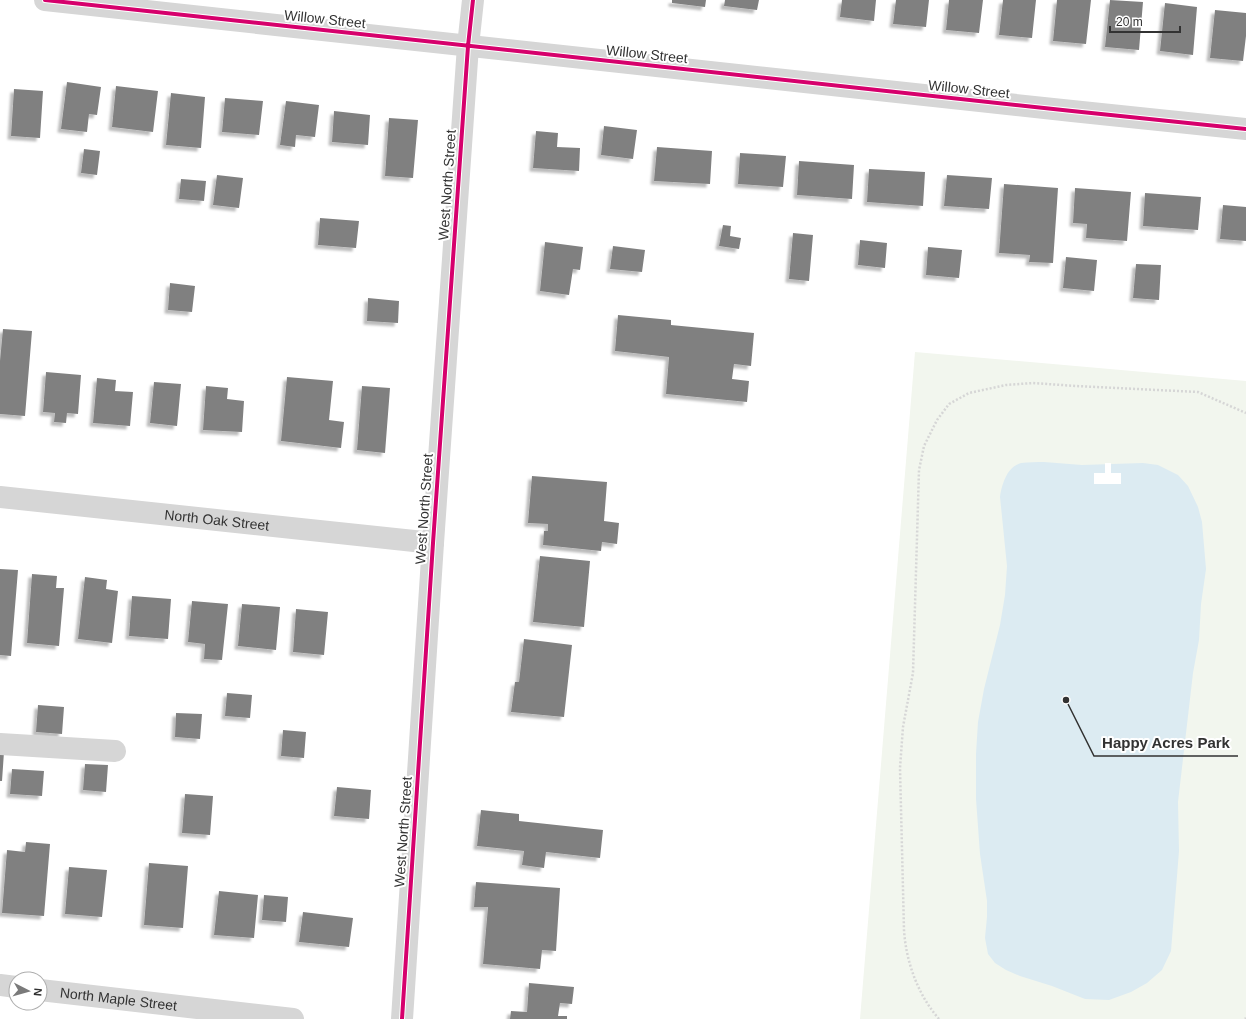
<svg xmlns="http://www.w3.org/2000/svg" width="1246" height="1019" font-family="Arial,sans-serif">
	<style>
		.green { fill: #f2f6ee }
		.water { fill: #dcebf2 }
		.pier { fill: #fff }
		.building { fill: #808080; filter: url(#shadow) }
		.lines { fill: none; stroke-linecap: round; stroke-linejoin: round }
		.path { stroke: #d6d6d6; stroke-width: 2.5; stroke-dasharray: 2 2; stroke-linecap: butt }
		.minor { stroke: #d6d6d6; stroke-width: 22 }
		.cycleway-casing { stroke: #fff; stroke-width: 6 }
		.cycleway { stroke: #d6006c; stroke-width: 4 }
		.labels { text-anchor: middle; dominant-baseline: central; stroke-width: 4; stroke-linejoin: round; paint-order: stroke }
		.street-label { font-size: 14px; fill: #323232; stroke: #fff }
		.leader { fill: none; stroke: #323232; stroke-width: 1.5 }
		.callout-dot { fill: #323232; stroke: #fff; stroke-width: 1.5 }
		.callout-label { font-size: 15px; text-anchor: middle; font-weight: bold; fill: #323232; stroke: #fff; stroke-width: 4; stroke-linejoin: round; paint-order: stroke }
	</style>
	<defs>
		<filter id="shadow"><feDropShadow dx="-3.5" dy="3.5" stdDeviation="1" flood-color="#0004"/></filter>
	</defs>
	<rect width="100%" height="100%" fill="#fff"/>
	<path class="green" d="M915 352 1246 381V1019H860Z"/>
	<path class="water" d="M1044 462 1082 465 1143 463 1158 465 1178 475 1188 486 1198 507 1202 522 1206 569 1201 604 1199 640 1193 673 1178 802 1179 851 1171 951 1162 970 1147 983 1131 992 1109 1000 1085 999 1052 986 1020 976 1006 970 995 963 988 954 985 938 987 917V901L980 854 976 799V754L978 722 984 689 1000 625 1005 595 1007 566 1000 497C1002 484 1007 467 1021 463 1029 462 1037 462 1044 462Z"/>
	<path class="pier" d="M1105 463H1111V473H1121V484H1094V473H1105Z"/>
	<path class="building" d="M672 0H706L705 7 672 3Z
		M725 0H759L757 10 724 6Z
		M842 0H876L874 21 840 17Z
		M896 0H929L926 27 893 24Z
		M949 0H983L979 33 946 30Z
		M1003 0H1036L1032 38 999 35Z
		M1057 0H1091L1086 44 1053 41Z
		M1110 0 1143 2 1139 50 1105 47Z
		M1165 3 1197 7 1193 55 1160 51Z
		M1215 10 1246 13V36L1243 61 1210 58Z
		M67 82 101 87 97 115 89 114 87 132 61 129Z
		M116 86 158 91 153 132 112 127Z
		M14 89 43 91 40 138 11 136Z
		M171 93 205 97 201 148 166 145Z
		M225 98 263 101 259 135 222 132Z
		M286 101 319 105 315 137 296 135 295 147 280 145Z
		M334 111 370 115 368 145 332 142Z
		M389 118 418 120 413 178 385 176Z
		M604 126 637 130 633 159 601 155Z
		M536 131 558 133 557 147 580 148 579 171 533 168Z
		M657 147 712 151 710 184 654 181Z
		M84 149 100 151 97 175 81 173Z
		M740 153 786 156 783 187 738 184Z
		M799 161 854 165 852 199 797 195Z
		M869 169 925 172 923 206 867 202Z
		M217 175 243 178 239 208 213 205Z
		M947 175 992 178 989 209 944 206Z
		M181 179 206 181 204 201 179 199Z
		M1004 184 1058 188 1053 263 1029 262 1030 255 999 253Z
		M1075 188 1131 192 1127 241 1086 238 1087 224 1073 223Z
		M1145 193 1201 197 1198 230 1143 226Z
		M1223 205 1246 207V241L1220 239Z
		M320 218 359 221 356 248 318 245Z
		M723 225 731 226 730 236 741 238 739 249 719 246Z
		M793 233 813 235 809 281 789 279Z
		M860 240 887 243 885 268 858 265Z
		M545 242 583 247 580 270 573 269 569 295 540 291Z
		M613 246 645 250 642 272 610 269Z
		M928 247 962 250 959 278 926 275Z
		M1066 257 1097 260 1094 291 1063 288Z
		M1136 264 1161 265 1159 300 1133 298Z
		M170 283 195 286 192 312 168 310Z
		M368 298 399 301 398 323 367 321Z
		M618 315 671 320V325L754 333 751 366 734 364 732 379 749 381 747 402 666 394 669 357 615 351Z
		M3 329 32 331 25 416 0 414V361Z
		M46 372 81 375 78 414 67 413 66 423 54 422 55 413 43 412Z
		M287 377 333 381 329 420 344 422 341 448 281 441Z
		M97 378 116 380 115 391 133 392 130 426 93 423Z
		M154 382 181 384 177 426 150 423Z
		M206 386 228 388 227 399 244 401 242 432 203 430Z
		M362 386 390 388 385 453 357 450Z
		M532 476 607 482 604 521 619 523 617 544 602 542 601 551 543 545 544 531H548V524L528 523Z
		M540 556 590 561 584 627 533 622Z
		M0 569 18 570 11 656 0 655Z
		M32 574 57 576 56 588H64L59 646 27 643Z
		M85 577 107 580 106 589 118 591 112 643 78 639Z
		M132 596 171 599 168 639 129 636Z
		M192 601 228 604 222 660 204 659 205 644 188 642Z
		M242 604 280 607 276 650 238 646Z
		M296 609 328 612 324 655 293 652Z
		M524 639 572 645 564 717 511 712 515 682H519Z
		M227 693 252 695 250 718 225 716Z
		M38 705 64 707 62 734 36 732Z
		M176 713 202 714 200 739 175 737Z
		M283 730 306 732 304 758 281 756Z
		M0 752H4L2 781H0Z
		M85 764 108 765 106 792 83 790Z
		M12 769 44 771 42 796 10 794Z
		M337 787 371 790 369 819 334 816Z
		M185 794 213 796 210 835 182 833Z
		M481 810 519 814V821L603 830 600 858 546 852 544 868 522 865 524 851 477 846Z
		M26 842 50 844 44 916 2 913 7 850 25 852Z
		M149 863 188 866 183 928 144 925Z
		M69 867 107 870 102 917 65 914Z
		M476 882 560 888 556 951 542 950 540 969 483 964 488 907H474Z
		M219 891 258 895 254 938 214 935Z
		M264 895 288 897 286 922 262 920Z
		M303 912 353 918 349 947 299 942Z
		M529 983 574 987 572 1004 560 1003 558 1016H567V1019H510L511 1011 527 1012Z"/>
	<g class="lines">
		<path class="path" d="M939 1019C918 995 906 962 904 930L900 768 903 727 913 673 919 470 924 446 937 420 949 404 969 393 1006 385 1033 383 1076 386 1198 392 1246 413
			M1245 1019 1246 1018"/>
		<g class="minor">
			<path d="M45 0 1072 111 1246 129"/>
			<path id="s1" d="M0 497 433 543"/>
			<path d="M0 744 115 751"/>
			<path d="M0 985 16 987"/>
			<path id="s2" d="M40 990 293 1019"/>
			<path d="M402 1019 433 543 468 46 473 0"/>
		</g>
		<defs>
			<path id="cycleway" d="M45 0 1072 111 1246 129
				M402 1019 433 543 468 46 473 0"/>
		</defs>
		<use href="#cycleway" class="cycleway-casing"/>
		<use href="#cycleway" class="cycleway"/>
	</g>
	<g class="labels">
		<g class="street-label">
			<text transform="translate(325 19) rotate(6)">Willow Street</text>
			<text transform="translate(647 54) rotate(6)">Willow Street</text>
			<text transform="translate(969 89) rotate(6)">Willow Street</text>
			<text transform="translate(447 185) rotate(-86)">West North Street</text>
			<text transform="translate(424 509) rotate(-86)">West North Street</text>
			<text stroke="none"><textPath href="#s1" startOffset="218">North Oak Street</textPath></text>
			<text transform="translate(403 832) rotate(-86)">West North Street</text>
			<text stroke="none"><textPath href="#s2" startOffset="79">North Maple Street</textPath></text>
		</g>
	</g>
	<path class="leader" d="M1066 700L1094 756H1238"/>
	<circle class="callout-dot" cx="1066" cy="700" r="4"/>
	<g class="callout-label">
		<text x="1166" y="748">Happy Acres Park</text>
	</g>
	<g transform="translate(28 991) rotate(96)"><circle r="19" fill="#ffffff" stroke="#adadad"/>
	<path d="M0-3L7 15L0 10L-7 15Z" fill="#7a7a7a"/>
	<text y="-6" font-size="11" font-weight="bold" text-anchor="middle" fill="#323232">N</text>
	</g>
	<path d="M1110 26v6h70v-6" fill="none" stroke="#323232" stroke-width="2"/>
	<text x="1116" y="26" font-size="12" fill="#323232" stroke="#ffffff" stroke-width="3" paint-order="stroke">20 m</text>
</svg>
